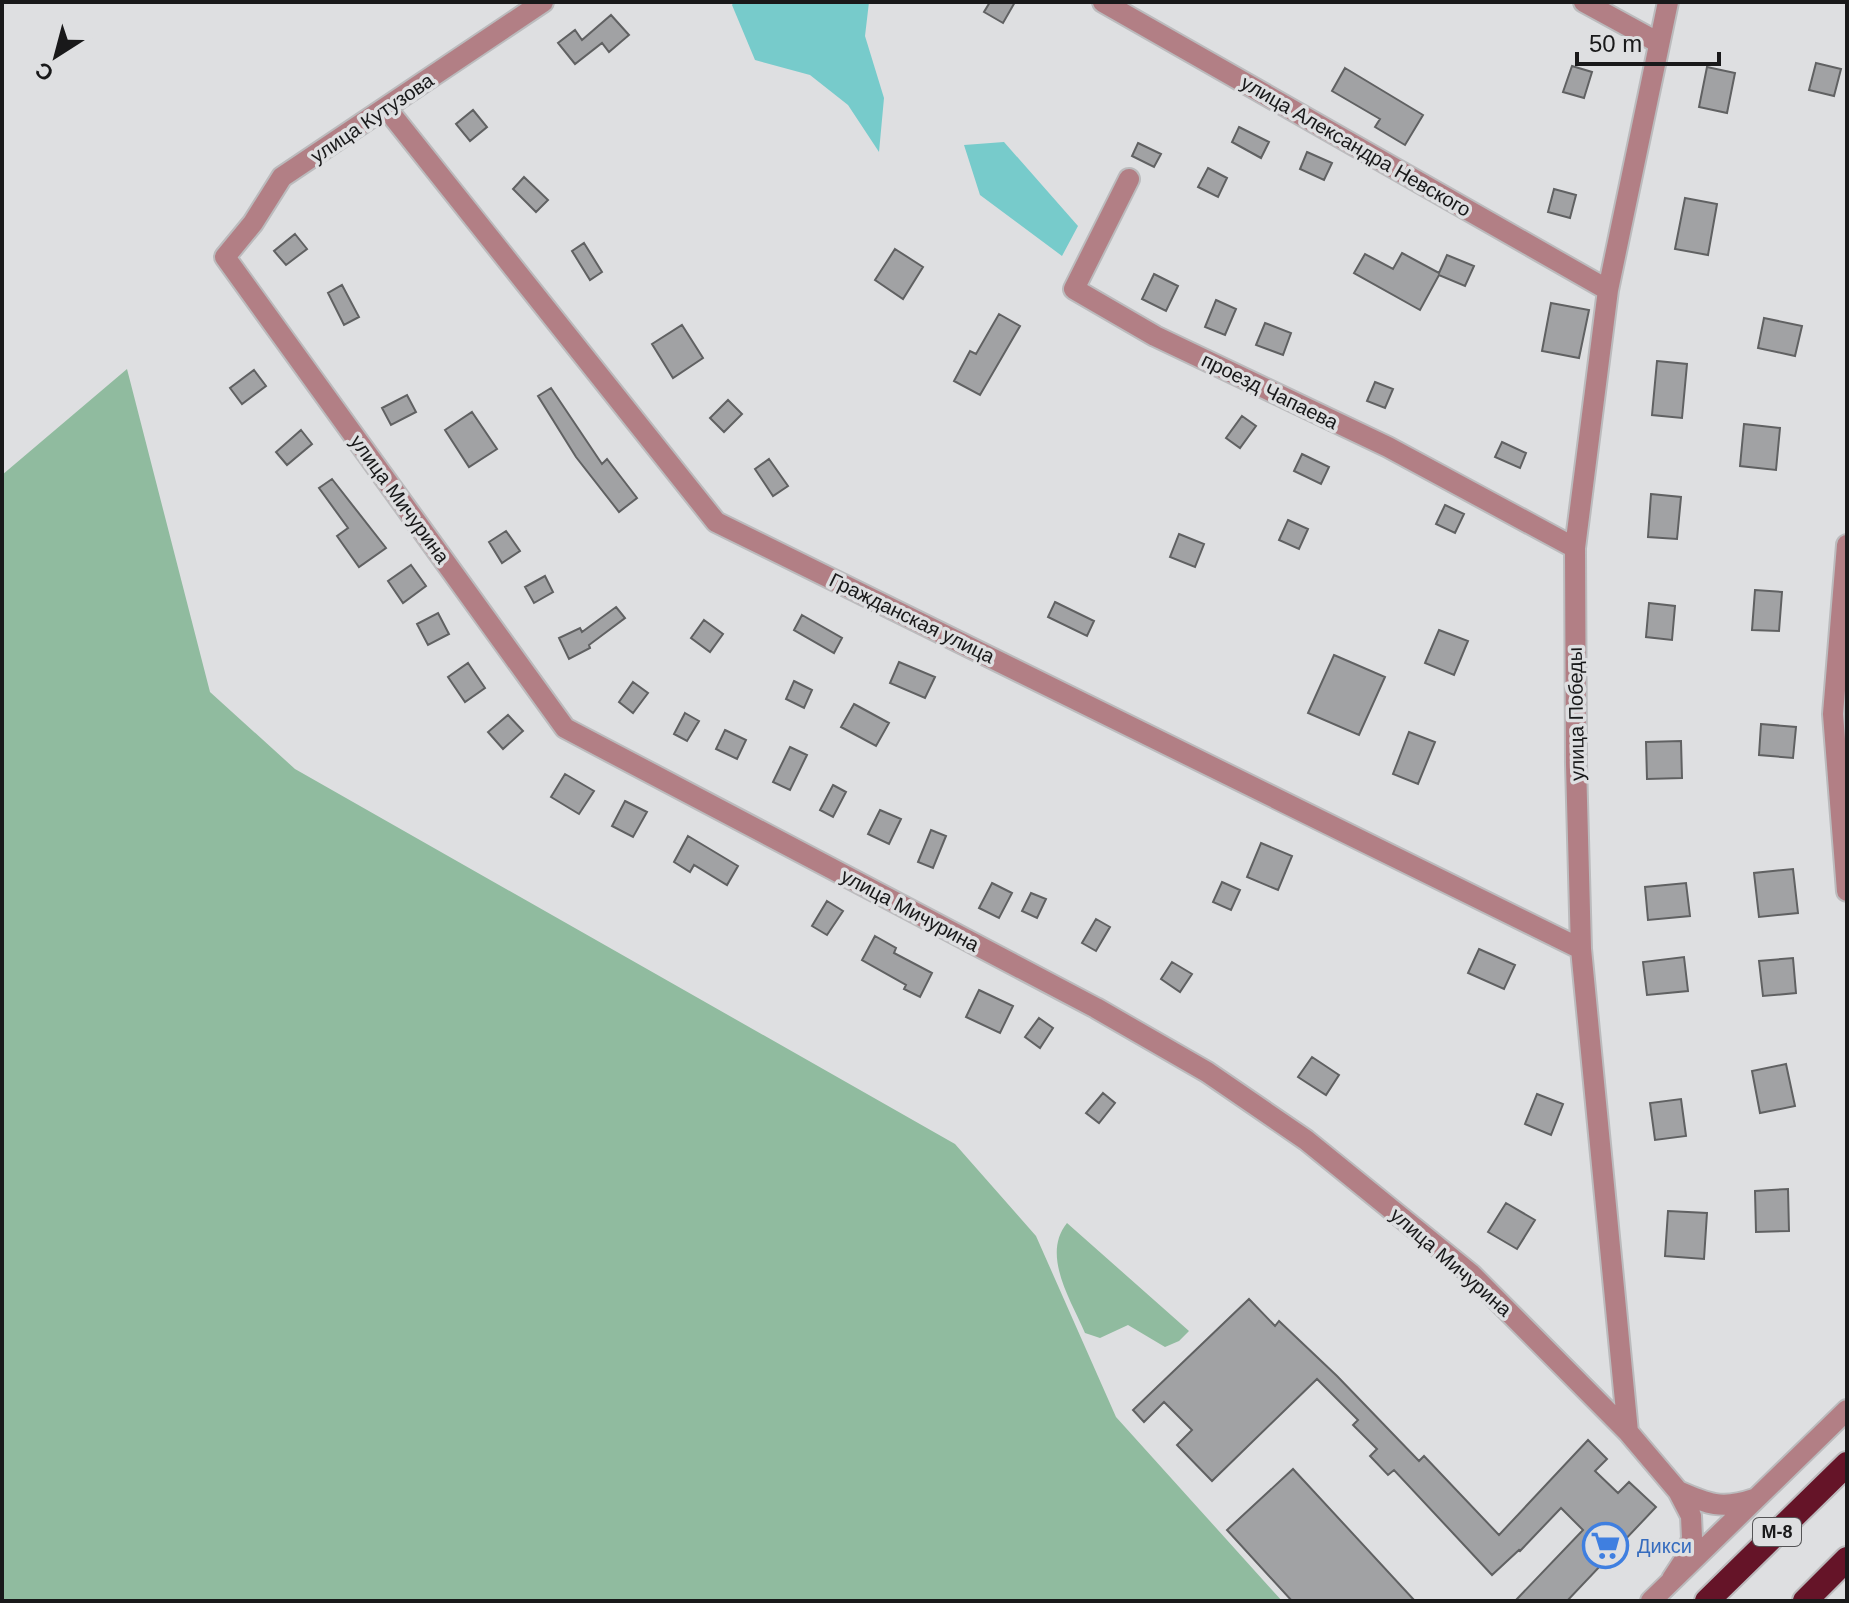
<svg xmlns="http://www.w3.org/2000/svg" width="1849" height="1603" font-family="Helvetica,sans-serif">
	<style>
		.green { fill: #90bb9f }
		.water { fill: #77cbcb }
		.building { fill: #a1a2a4; stroke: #606162; stroke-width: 2 }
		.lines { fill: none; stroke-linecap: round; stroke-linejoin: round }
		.minor-casing { stroke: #bbbbbd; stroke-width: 24 }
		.highway-casing { stroke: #bbbbbd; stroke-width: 28 }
		.minor { stroke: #b27f85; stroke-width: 20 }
		.highway { stroke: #651428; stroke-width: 24 }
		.labels { text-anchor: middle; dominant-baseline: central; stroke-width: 7; stroke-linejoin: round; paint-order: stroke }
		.shield { fill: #dedfe1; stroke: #545456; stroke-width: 2 }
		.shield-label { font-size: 18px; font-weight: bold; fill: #19191a }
		.street-label { font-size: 20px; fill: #19191a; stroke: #dedfe1 }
		.shop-label { font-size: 20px; fill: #366cbe; stroke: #dedfe1; text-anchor: start }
	</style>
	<rect width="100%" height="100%" fill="#dedfe1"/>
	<path class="green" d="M127 369 210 692 295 769 955 1144 1036 1236 1116 1417 1282 1601H2V475Z
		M1067 1223 1189 1331 1179 1341 1165 1347 1128 1325 1100 1338 1085 1333C1071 1300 1041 1255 1067 1223Z"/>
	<path class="water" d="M734 2H869L865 36 884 98 879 152 848 105 810 75 755 60 732 5Z
		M1004 142 1078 226 1062 256 980 195 964 145Z"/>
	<path class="building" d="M990 2H1015L1003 23 984 12Z
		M611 15 629 35 609 52 602 43 575 64 558 43 575 30 582 40Z
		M1816 63 1841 69 1834 96 1809 90Z
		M1572 66 1592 72 1584 98 1563 92Z
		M1707 67 1735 73 1727 113 1699 107Z
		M1345 68 1423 115 1405 145 1375 127 1380 119 1332 91Z
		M473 110 487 127 470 141 456 124Z
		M1239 127 1269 142 1261 158 1232 142Z
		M1138 143 1161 154 1154 167 1132 156Z
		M1307 152 1332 163 1324 180 1300 169Z
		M1208 168 1227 178 1218 197 1198 187Z
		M524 177 548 200 536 212 513 189Z
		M1554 189 1576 195 1570 218 1548 212Z
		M1685 198 1717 204 1708 255 1675 249Z
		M295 234 307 249 286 265 274 251Z
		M584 243 602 272 590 280 572 251Z
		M895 249 923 267 903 299 875 280Z
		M1402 253 1439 273 1447 255 1474 266 1465 286 1439 275 1420 310 1354 273 1365 254 1393 269Z
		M1154 274 1178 286 1166 311 1142 299Z
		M342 285 359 317 344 325 328 293Z
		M1216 300 1236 309 1225 335 1205 327Z
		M1551 303 1589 310 1579 358 1542 351Z
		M999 314 1020 326 980 395 954 381 970 351 976 354Z
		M1764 318 1802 326 1795 356 1758 348Z
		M1265 323 1291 333 1283 355 1256 345Z
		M682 325 703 358 673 378 652 344Z
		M1657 361 1687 364 1682 418 1652 415Z
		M254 370 266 386 242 404 230 388Z
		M1375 382 1393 389 1385 408 1367 401Z
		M551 388 602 464 607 459 637 498 619 512 576 457 538 396Z
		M407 395 416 412 391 425 382 408Z
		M728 400 742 414 724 432 710 418Z
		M472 412 497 449 469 467 445 430Z
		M1242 416 1256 426 1240 448 1226 438Z
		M1744 424 1780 428 1776 470 1740 466Z
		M301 430 312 444 287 465 276 452Z
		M1502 442 1526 453 1520 468 1495 457Z
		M1302 454 1329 467 1321 484 1294 471Z
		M769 459 788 486 773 496 755 469Z
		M332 479 386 548 359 567 337 536 348 528 319 488Z
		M1651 494 1681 497 1677 539 1648 537Z
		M1445 505 1464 514 1455 533 1436 524Z
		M1288 520 1308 529 1299 549 1279 540Z
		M506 531 520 551 502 563 489 542Z
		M1179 534 1204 544 1195 567 1170 557Z
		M411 565 426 586 403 603 388 581Z
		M545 576 553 592 534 603 525 587Z
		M1755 590 1782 592 1779 631 1752 630Z
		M1055 602 1094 621 1087 636 1048 617Z
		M1649 603 1675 606 1672 640 1646 637Z
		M616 607 625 618 589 645 590 648 569 659 559 638 580 628 582 632Z
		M438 613 449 634 428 645 417 624Z
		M802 615 842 638 834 653 794 630Z
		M704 620 723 634 710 652 691 638Z
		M1439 630 1468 641 1454 675 1425 663Z
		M1334 655 1385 677 1359 735 1308 713Z
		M899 662 935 677 925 698 890 683Z
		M468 663 485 688 465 702 448 677Z
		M794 681 812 690 804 708 786 699Z
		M633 682 648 693 633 713 619 702Z
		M854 704 889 723 876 746 841 727Z
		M685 713 699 721 687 741 674 734Z
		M508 715 523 731 503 749 488 732Z
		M1761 724 1796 727 1793 758 1759 755Z
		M725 730 746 740 737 759 716 749Z
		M1409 732 1435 742 1418 784 1393 774Z
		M1681 741 1682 778 1647 779 1646 742Z
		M790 747 807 755 790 790 773 782Z
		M565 774 594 791 579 814 551 797Z
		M833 785 846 792 833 817 820 810Z
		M625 801 647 812 633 837 612 826Z
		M880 810 901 819 889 844 868 834Z
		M931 830 946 836 933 868 918 862Z
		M688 836 738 866 727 885 694 865 690 872 674 862Z
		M1261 843 1292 856 1278 890 1247 877Z
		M1793 869 1798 913 1759 917 1754 873Z
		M1222 882 1240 890 1231 910 1213 902Z
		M992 883 1012 893 999 918 979 908Z
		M1686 883 1690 916 1648 920 1645 887Z
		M1031 893 1046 899 1037 918 1022 911Z
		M827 901 843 911 827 935 812 926Z
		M1096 919 1110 927 1096 951 1082 943Z
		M875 936 896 948 894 953 932 973 920 997 904 989 906 985 862 960Z
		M1479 949 1515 965 1504 989 1468 973Z
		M1684 957 1688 991 1647 995 1643 962Z
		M1793 958 1796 993 1763 996 1759 961Z
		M1172 962 1192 974 1180 992 1161 979Z
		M979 990 1013 1006 1000 1033 966 1017Z
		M1039 1018 1053 1028 1040 1048 1025 1037Z
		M1312 1057 1339 1075 1326 1095 1298 1077Z
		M1786 1064 1795 1106 1760 1113 1752 1071Z
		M1103 1093 1115 1103 1099 1123 1086 1113Z
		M1537 1094 1563 1104 1551 1135 1525 1124Z
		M1681 1099 1686 1136 1655 1140 1650 1103Z
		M1788 1189 1789 1231 1756 1232 1755 1191Z
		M1506 1203 1535 1220 1517 1249 1488 1232Z
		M1668 1211 1707 1213 1704 1259 1665 1256Z
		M1249 1299 1275 1326 1279 1321 1337 1376 1419 1461 1424 1456 1499 1535 1588 1440 1607 1459 1595 1471 1618 1493 1629 1482 1656 1507 1567 1601H1515L1583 1530 1561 1508 1520 1551 1519 1550 1492 1575 1394 1470 1388 1475 1370 1456 1377 1449 1353 1425 1358 1420 1317 1379 1212 1481 1177 1445 1192 1430 1164 1402 1144 1422 1133 1410Z
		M1293 1469 1415 1601H1292L1227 1530Z"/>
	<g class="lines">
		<defs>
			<path id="minor" d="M543 2 282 177 253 223 225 257 565 728 1096 1008 1207 1072 1306 1140 1471 1274 1628 1432 1678 1491 1691 1516 1692 1538 1687 1556 1672 1579
				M1103 2 1608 290
				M1584 2 1659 43
				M387 109 716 522 1581 949
				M1129 179 1074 289 1155 336 1388 447 1575 548
				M1847 545 1833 714 1847 891
				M1628 1432 1581 949 1576 764 1575 548 1608 290 1668 2
				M1678 1491C1707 1504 1722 1510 1754 1499
				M1651 1601 1847 1410"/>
			<path id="highway" d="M1707 1601 1847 1464
				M1805 1601 1847 1559"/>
		</defs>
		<use href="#minor" class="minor-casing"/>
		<use href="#highway" class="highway-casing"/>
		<use href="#minor" class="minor"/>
		<use href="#highway" class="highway"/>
	</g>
	<defs>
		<symbol id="supermarket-ring" viewBox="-11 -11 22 22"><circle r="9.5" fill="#dedfe1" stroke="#3f7fe0" stroke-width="1.5"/><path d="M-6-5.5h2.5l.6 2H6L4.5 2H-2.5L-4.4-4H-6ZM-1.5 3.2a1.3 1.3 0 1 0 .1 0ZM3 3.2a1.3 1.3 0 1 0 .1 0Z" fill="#3f7fe0"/></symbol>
	</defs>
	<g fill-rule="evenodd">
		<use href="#supermarket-ring" x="1580" y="1520" width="51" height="51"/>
	</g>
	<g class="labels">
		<rect class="shield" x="1753" y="1518" width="48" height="28" rx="6"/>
		<g class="shield-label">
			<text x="1777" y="1532">М-8</text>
		</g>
		<g class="street-label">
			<text transform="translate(372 118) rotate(-34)">улица Кутузова</text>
			<text transform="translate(1356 146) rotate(30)">улица Александра Невского</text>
			<text transform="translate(1270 391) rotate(26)">проезд Чапаева</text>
			<text transform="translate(400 499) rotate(54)">улица Мичурина</text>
			<text transform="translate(912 618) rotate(26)">Гражданская улица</text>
			<text transform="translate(1576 714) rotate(-91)">улица Победы</text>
			<text transform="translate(910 910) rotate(28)">улица Мичурина</text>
			<text transform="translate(1451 1262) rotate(41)">улица Мичурина</text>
		</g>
		<g class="shop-label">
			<text x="1637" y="1546">Дикси</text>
		</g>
	</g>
	<rect width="1849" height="1603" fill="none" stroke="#19191a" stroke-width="8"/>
	<g transform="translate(56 56) rotate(216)" stroke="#dedfe1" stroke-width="6" paint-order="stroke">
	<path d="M0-6L14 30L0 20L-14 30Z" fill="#19191a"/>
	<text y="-12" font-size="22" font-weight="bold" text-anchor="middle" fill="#19191a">С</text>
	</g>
	<path d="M1577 52v12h142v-12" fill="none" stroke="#19191a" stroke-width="4"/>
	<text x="1589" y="52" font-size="24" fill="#19191a" stroke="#dedfe1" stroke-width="6" paint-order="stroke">50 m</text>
</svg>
